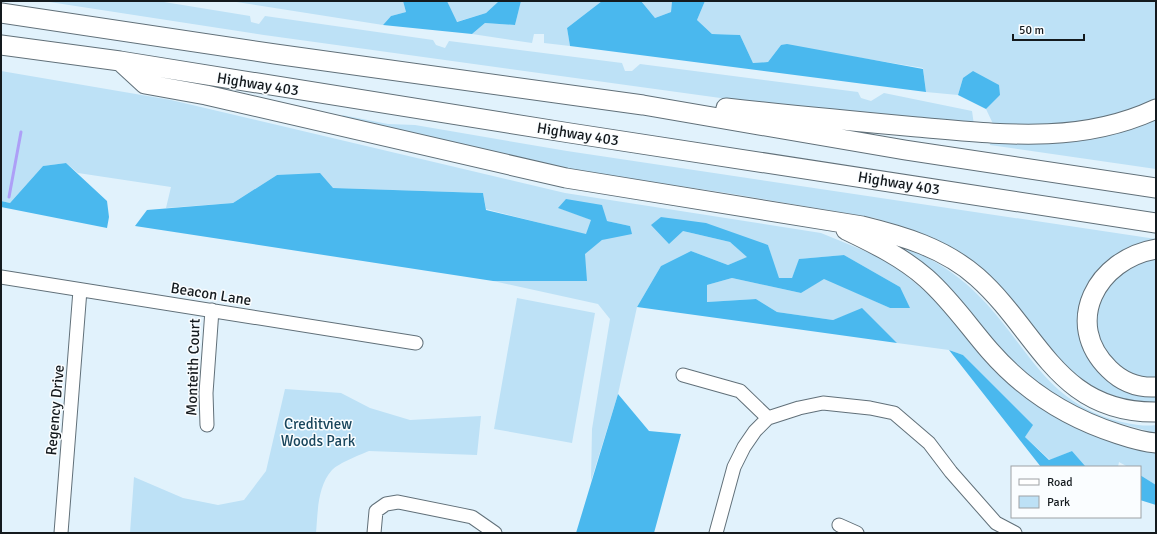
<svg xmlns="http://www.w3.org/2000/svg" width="1157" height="534" font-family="Signika,sans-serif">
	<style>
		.green { fill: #bde1f6 }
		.forest { fill: #4ab8ee }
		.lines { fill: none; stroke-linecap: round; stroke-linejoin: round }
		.stream { stroke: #ad9ff7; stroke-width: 3 }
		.minor-casing { stroke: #617079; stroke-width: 15 }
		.highway-casing { stroke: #617079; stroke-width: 21 }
		.minor { stroke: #fff; stroke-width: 13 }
		.highway { stroke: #fff; stroke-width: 19 }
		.labels { text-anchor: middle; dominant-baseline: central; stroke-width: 3; stroke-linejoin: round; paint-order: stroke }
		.street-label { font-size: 15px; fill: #141a1e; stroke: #fafdff }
		.park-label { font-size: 15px; fill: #19465d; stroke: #fafdff }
	</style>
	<rect width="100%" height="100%" fill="#e1f2fc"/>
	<path class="green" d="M43 1H158L250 16 251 22 259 24 265 16 433 40 436 45 445 48 449 41 622 63 625 71H632L640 64 858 92 861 98 871 101 884 93 972 111 974 125 779 106 264 35Z
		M230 1H403L406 12 391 16 383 25Z
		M447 1H499L486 13 456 22Z
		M521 1H602L567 28 570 46 544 43V34H534L532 43 472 34 485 23 515 25Z
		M641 1H672L671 12 655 18Z
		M705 1H1156V100L1139 109 1068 127 994 126 986 109 1000 95 963 78 958 95 926 92 923 68 781 45 768 62 753 63 740 35 712 34 697 20Z
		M1 71 171 100 565 193 821 233 887 260 931 296 959 325 989 362 1156 451V485L1140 475V467H1128L1119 462 1118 467H1086L1072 451 1050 460 1025 437 1032 425 963 355 949 350 897 343 862 309 833 320 777 312 756 299 707 302V285L732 278 801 293 824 278 890 308 900 287 844 255 800 259 792 278H778L768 245 683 231 730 242 748 257 728 265 691 251 661 266 637 307 618 394 591 481 592 429 610 319 598 304 493 281H586L584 254 602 240 630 226 607 221 559 208 592 220 587 235 486 209 483 193 333 188 277 175 233 203 166 208 171 187 78 173 66 163 43 166 10 203 1 201Z
		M1156 114V169L990 145 991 137Z
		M342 115 388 124 415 125 567 151 1156 239V243L1104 268 1086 344 1156 393V404L1146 405 1107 395 1073 375 999 285 959 253 923 234 875 218 727 193 557 168 346 119Z
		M907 248C935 260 959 275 980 297 1026 343 1043 398 1111 419 1125 423 1141 427 1156 425V433L1099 418 1073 407 1032 380 1008 359 905 251Z
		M1156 257V380L1133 375 1110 361 1098 339 1095 309 1118 272Z
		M517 298 595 313 572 443 494 429Z
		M285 389 341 393 370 408 410 420 481 416 477 455 369 451C359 455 339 463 332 470 317 487 318 512 316 533H130L134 477 183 498 218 505 244 500 266 471Z"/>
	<path class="forest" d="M403 1H447L457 22 486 13 499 1H521L515 25 485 23 472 34 383 25 391 16 406 12Z
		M602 1H641L655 18 671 12 672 1H705L697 20 712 34 740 35 753 63 768 62 781 45 787 44 923 69 926 92 570 46 567 28Z
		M973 71 999 85 1000 95 986 109 958 95 963 78Z
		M66 163 107 201 109 217 107 228 1 207V201L10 203 43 166Z
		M320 173 333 188 483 193 486 210 586 234 591 220 558 208 566 199 602 205 607 221 630 226 632 234 602 240 585 254 587 281H493L135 226 147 210 233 203 277 175Z
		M661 217 706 223 768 245 779 278H792L799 259 844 255 900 287 910 308H890L824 279 801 293 732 278 707 285V302L756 299 777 312 833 320 862 308 897 343 637 307 661 266 691 251 728 265 747 257 730 242 683 231 669 244 651 225Z
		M949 350 963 355 1033 425 1025 437 1049 460 1072 451 1086 467H1041Z
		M618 394 649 431 681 434 654 533H576Z
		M1140 475 1156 485V505L1140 500Z"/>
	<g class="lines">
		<path class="stream" d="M9 197 21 132"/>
		<defs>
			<path id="minor" d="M1 277 416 343
				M683 375 740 391 768 418
				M207 425 206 393 212 310
				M839 525 857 533
				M61 533 80 290
				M374 533 376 511 386 504 398 502 472 517 495 533
				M716 533 734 467 744 447 755 431 768 418 799 408 823 403 870 408 894 413 929 443 951 472 996 523 1015 533"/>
			<path id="highway" d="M1 13 275 54 643 105 905 150 1156 188
				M1 45 120 61 570 133 1156 223
				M120 61 145 84 206 95 566 178 862 226C903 236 944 248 977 277 1039 332 1057 413 1156 412
				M726 108C790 115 853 121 917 127 999 134 1079 145 1156 109
				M846 230C875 244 902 257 926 278 951 300 969 327 990 351 1025 391 1068 418 1118 434 1130 438 1143 442 1156 443
				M1156 249C1097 259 1062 323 1109 369 1122 382 1138 388 1156 387"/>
		</defs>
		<use href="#minor" class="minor-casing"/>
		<use href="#highway" class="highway-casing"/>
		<use href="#minor" class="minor"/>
		<use href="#highway" class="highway"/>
	</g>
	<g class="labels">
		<g class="street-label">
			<text transform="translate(258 84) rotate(9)">Highway 403</text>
			<text transform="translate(578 134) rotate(9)">Highway 403</text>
			<text transform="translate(899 183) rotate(9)">Highway 403</text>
			<text transform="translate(211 294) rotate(9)">Beacon Lane</text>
			<text transform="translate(193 367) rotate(-88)">Monteith Court</text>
			<text transform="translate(55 410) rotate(-85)">Regency Drive</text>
		</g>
		<g class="park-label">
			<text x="318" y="424">Creditview<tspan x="318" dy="17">Woods Park</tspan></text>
		</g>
	</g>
	<rect width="1157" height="534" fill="none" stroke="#141a1e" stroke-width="4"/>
	<rect x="1011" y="466" width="130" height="52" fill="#fafdff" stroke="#9ea2a5"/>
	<rect x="1019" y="479" width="20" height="6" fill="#ffffff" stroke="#9ea2a5"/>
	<text x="1047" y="486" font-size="12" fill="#141a1e">Road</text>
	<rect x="1019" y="496" width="20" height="12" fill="#bde1f6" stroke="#9ea2a5"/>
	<text x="1047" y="506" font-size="12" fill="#141a1e">Park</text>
	<path d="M1013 34v6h71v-6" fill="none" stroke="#141a1e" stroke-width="2"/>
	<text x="1019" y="34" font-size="12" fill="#141a1e" stroke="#fafdff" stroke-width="3" paint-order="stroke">50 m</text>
</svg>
